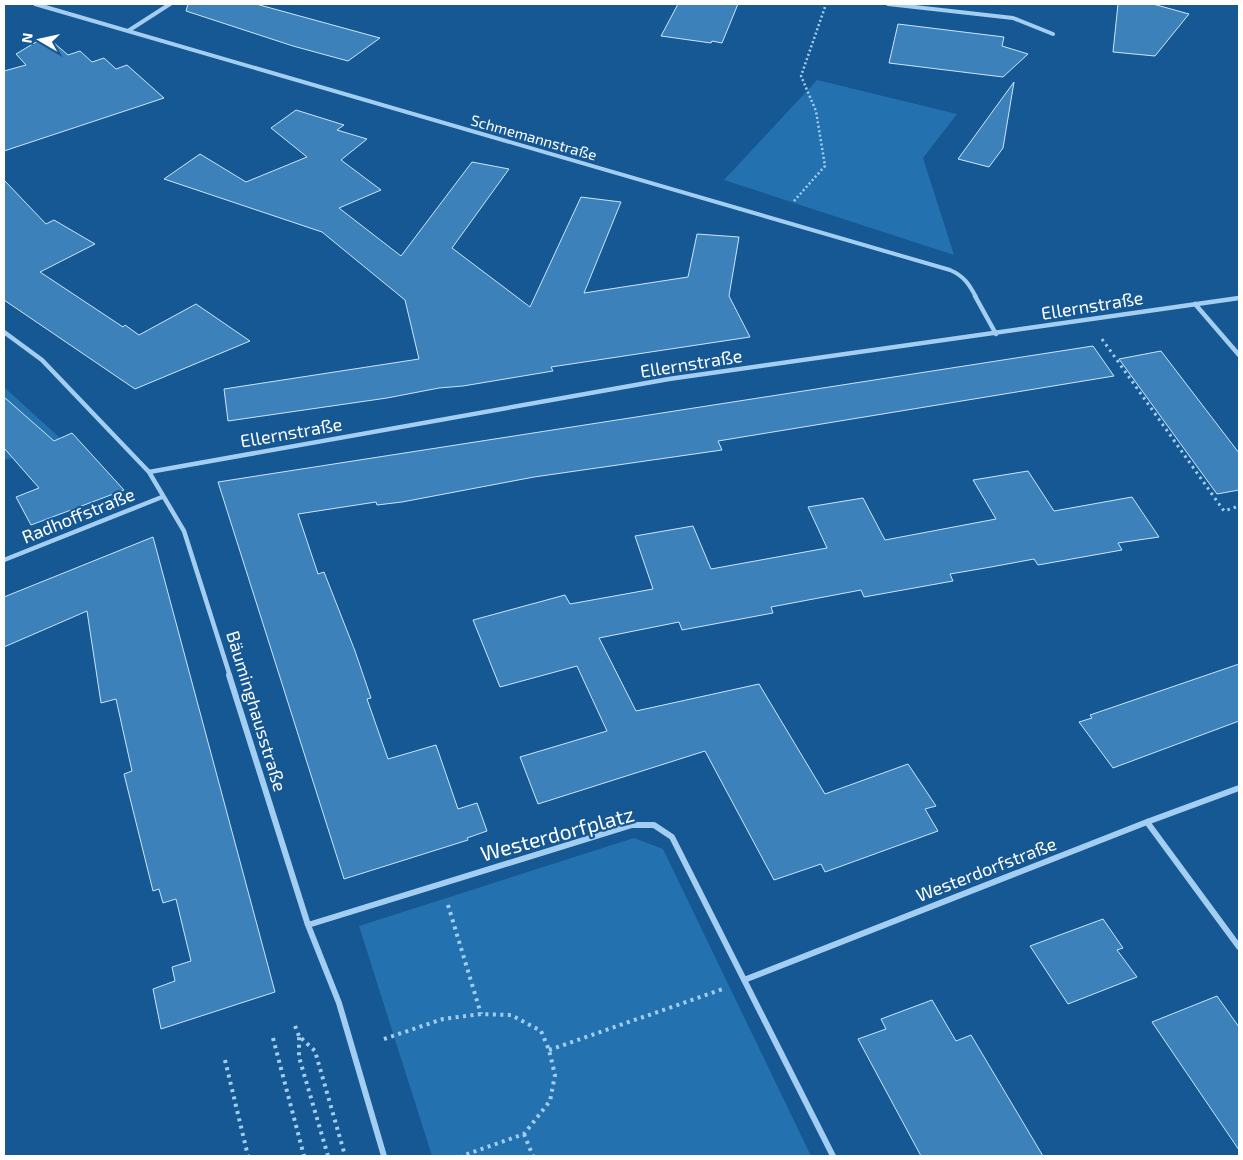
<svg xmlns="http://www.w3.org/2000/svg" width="1243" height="1160" font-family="'Exo 2',sans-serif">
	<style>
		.green { fill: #2471b0 }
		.building { fill: #3d81bb; stroke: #cae6fc }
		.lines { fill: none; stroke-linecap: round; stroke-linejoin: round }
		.path-far2 { stroke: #a3cef1; stroke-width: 2.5; stroke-dasharray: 2 2.5; stroke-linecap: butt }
		.path-far1 { stroke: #a3cef1; stroke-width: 3; stroke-dasharray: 2.5 4; stroke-linecap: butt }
		.path { stroke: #a3cef1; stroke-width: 4; stroke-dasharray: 3 4.5; stroke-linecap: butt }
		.street-far2 { stroke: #a3cef1; stroke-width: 4 }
		.street-far1 { stroke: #a3cef1; stroke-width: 4.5 }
		.street { stroke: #a3cef1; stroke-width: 6 }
		.labels { text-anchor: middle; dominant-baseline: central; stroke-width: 4.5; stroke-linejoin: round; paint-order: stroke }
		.far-street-label { font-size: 15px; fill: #fff; stroke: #155893 }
		.street-label { font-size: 18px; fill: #fff; stroke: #155893 }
		.near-street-label { font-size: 21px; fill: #fff; stroke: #155893 }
	</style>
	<rect width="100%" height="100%" fill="#155893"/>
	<path class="green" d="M817 80 957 114 923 158 954 255 724 180Z
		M4 387 60 438 19 457 4 460Z
		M634 838 663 849 811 1156H432L359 926Z"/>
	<path class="building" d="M188 4H256L380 38 348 61 293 46 186 11Z
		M678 4H738L722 43 712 41 711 43 661 36Z
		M1118 4H1153L1189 14 1155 56 1113 52Z
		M898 24 1004 37 1002 46 1028 54 1003 77 889 63Z
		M46 36 68 55 80 51 92 62 104 58 116 69 127 65 164 98 4 151V71L26 65 16 54Z
		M1014 82 1003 148 989 167 958 159Z
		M296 110 344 125 337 130 367 139 341 160 381 190 339 208 401 256 472 162 509 169 452 248 530 307 581 197 621 202 584 293 688 277 697 234 739 237 729 296 750 337 551 367 553 371 463 386 439 388 387 398 228 421 224 389 419 359 405 300 322 232 164 179 200 154 246 182 307 157 271 128Z
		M4 180 46 224 54 220 95 244 40 272 123 327 125 325 139 335 196 304 250 341 135 389 4 300Z
		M1093 346 1114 376 718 441 722 450 534 477 402 502 377 505 376 502 298 514 318 574 324 572 355 651 371 698 367 699 388 759 436 745 458 809 477 803 487 831 467 838 468 840 344 879 218 482Z
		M1161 351 1239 453V490L1217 494 1119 359Z
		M4 397 54 441 72 433 124 490 31 525 16 497 39 488 4 448Z
		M1028 471 1054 511 1132 497 1159 537 1118 543 1122 550 1038 565 1034 559 991 567 950 574 953 581 864 597 861 590 771 607 773 613 682 630 679 622 599 638 636 711 759 684 825 794 908 764 936 806 925 809 938 831 825 872 821 864 774 880 705 751 538 804 520 757 607 731 577 666 500 687 473 620 565 595 570 604 653 589 635 536 693 526 711 569 827 548 808 507 863 498 885 540 996 519 973 480Z
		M153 537 275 992 161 1029 153 989 175 981 172 967 191 961 176 899 163 903 159 889 153 891 124 774 132 771 116 699 101 703 87 611 4 647V597Z
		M1239 664V721L1172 746 1113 768 1079 722 1092 718 1090 715Z
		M1103 919 1123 948 1117 950 1137 977 1068 1004 1030 946Z
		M1217 996 1239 1027V1150L1152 1022Z
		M932 1000 956 1041 971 1035 1043 1156H921L858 1039 886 1029 881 1019Z"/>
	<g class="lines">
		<path class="path-far2" d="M794 201 825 166 816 111 801 76 826 4"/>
		<path class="path-far1" d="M1102 339 1224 511 1239 506"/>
		<path class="path" d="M448 905 481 1014
			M295 1026 299 1036
			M273 1038 304 1156
			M384 1039 443 1019 481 1014 511 1015 541 1031 549 1050 555 1075 550 1101 524 1134 462 1156
			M549 1050 723 989
			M225 1060 248 1156
			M524 1134 533 1156
			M328 1156 299 1057V1036L315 1051 344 1152"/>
		<path class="street-far2" d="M35 4 950 270C964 276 969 284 976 297
			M888 4 1013 18 1053 34
			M128 31 170 4"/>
		<path class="street-far1" d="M975 296 996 334
			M1195 304 1239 355
			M4 332 42 360 149 472 184 531 230 676
			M149 472 669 379 1239 298
			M4 560 162 497"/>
		<path class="street" d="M229 675 308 925 339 1003 384 1156
			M1147 822 1239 947
			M308 925 632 825H654L672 837 833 1156
			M744 980 1147 822 1239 788"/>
	</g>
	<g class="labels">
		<g class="far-street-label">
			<text transform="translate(534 137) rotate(16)">Schmemannstraße</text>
		</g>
		<g class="street-label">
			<text transform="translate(1092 305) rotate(-9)">Ellernstraße</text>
			<text transform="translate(691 363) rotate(-9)">Ellernstraße</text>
			<text transform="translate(291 432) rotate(-10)">Ellernstraße</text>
			<text transform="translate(78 515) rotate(-22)">Radhoffstraße</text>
			<text transform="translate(257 711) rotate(73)">Bäuminghausstraße</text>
			<text transform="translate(986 869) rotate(-21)">Westerdorfstraße</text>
		</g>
		<g class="near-street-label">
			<text transform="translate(557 833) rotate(-15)">Westerdorfplatz</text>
		</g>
	</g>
	<rect width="1243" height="1160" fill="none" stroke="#ffffff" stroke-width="10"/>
	<g transform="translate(40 40) rotate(279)" stroke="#155893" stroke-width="4" paint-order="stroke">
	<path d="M0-4L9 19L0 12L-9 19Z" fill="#ffffff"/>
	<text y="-8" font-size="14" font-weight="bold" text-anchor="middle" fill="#ffffff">N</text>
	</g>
</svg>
